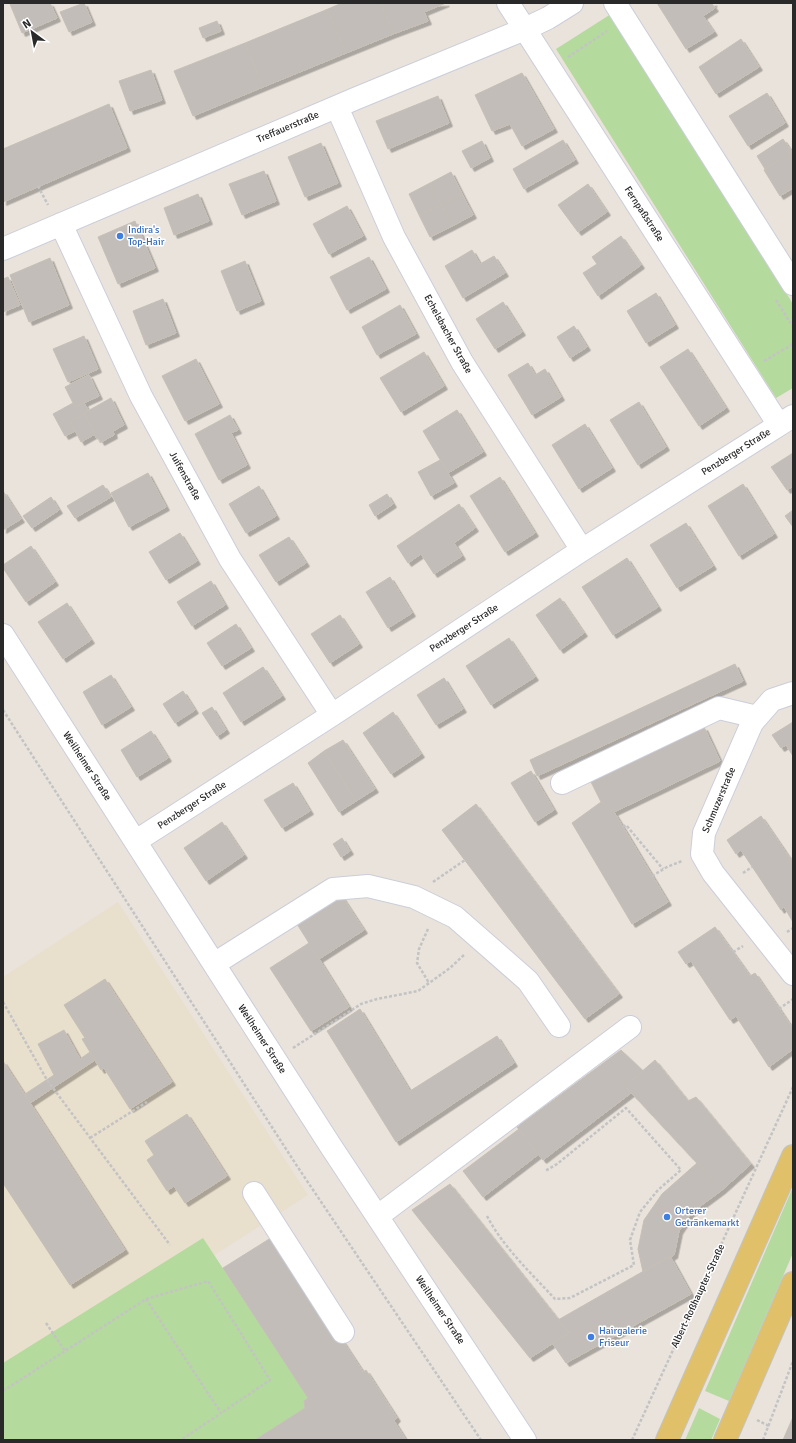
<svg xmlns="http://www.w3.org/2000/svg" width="796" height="1443" font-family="Signika,sans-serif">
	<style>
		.education { fill: #e9dfcd }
		.green { fill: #b5da9e }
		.building { fill: #c2bdb9; stroke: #c5bfb6; filter: url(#shadow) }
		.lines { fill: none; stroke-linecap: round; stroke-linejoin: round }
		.minor-casing { stroke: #cbced9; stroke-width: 24 }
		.major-casing { stroke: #c3c3c3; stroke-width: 24 }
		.path { stroke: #c3c3c3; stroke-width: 2.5; stroke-dasharray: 3 2; stroke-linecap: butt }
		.minor { stroke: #fff; stroke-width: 22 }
		.major { stroke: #e0c16a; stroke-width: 22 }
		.shop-dot { fill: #3f7fe0; stroke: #fff; stroke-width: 1.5 }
		.labels { text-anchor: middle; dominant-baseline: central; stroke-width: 3; stroke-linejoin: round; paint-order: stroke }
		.street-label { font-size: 10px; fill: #292929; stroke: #fff }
		.shop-label { font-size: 10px; fill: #366cbe; stroke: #fff; text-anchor: start }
	</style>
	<defs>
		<filter id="shadow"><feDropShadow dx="3.5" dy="3.5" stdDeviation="0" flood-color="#0004"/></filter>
	</defs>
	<rect width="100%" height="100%" fill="#eae3dc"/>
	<path class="education" d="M118 902 308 1195 3 1391V977Z"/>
	<path class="green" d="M611 14 793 304V388L776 398 556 49Z
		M793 1187V1253L729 1401 705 1391Z
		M203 1238 308 1398 304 1401 305 1408 255 1440H3V1363Z
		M699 1408 720 1419 711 1440H685Z"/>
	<path class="building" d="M12 3H50L57 18 22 33 10 4Z
		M84 3 92 22 69 32 60 12Z
		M342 3H381L393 34 346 53 328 9Z
		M381 3H446L424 12 428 21 393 34Z
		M657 3H714L712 4 715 8 703 16 714 32 686 49Z
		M328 9 346 53 263 87 245 43Z
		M217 21 221 31 203 38 199 28Z
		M741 39 759 67 716 94 699 67Z
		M245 43 263 87 193 116 174 71Z
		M151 70 162 100 130 111 119 81Z
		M522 73 554 129 522 146 510 124 492 131 475 95Z
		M767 93 785 123 748 146 729 116Z
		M438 96 449 123 388 149 376 121Z
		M109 104 127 148 3 202V149Z
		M783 139 792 152 765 169 757 156Z
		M563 140 575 160 524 189 513 169Z
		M482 141 490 158 471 168 462 151Z
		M321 143 338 183 305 197 288 157Z
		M793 151V188L780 196 764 170Z
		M264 171 276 201 242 215 229 184Z
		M451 172 462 194 441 205 430 183Z
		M430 183 441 205 419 215 409 194Z
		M588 184 607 212 578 232 558 205Z
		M198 194 209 221 174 235 164 208Z
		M462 194 473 215 452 226 441 205Z
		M441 205 452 226 430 237 419 215Z
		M347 206 363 236 329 254 313 224Z
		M135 221 155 268 118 284 98 237Z
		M621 236 641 265 598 296 583 273 597 264 592 257Z
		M472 250 480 264 494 256 505 273 463 298 445 266Z
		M369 257 386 289 347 310 330 277Z
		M50 258 69 305 29 322 10 275Z
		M245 261 261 301 237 311 221 271Z
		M8 277 20 305 3 312V279Z
		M656 293 675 325 646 343 627 311Z
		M163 299 176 333 146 345 133 311Z
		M503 302 522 332 495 349 476 319Z
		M400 305 416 334 377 355 362 327Z
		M574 326 587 347 570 358 557 337Z
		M84 336 98 369 68 382 53 349Z
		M688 349 726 408 699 426 660 367Z
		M424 352 444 386 401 412 380 378Z
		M196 359 219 404 185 421 162 376Z
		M528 363 535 375 545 369 561 397 532 415 508 375Z
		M89 375 99 396 75 407 65 387Z
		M111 398 124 425 113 431 114 435 101 442 99 438 97 439 84 413Z
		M639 402 666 447 638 465 610 420Z
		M73 403 75 407 84 403 88 410 84 413 85 414 70 421 75 431 65 436 53 414Z
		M457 410 483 452 448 473 423 431Z
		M85 414 95 434 81 442 70 421Z
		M230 415 238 430 231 433 247 465 219 480 195 434Z
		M585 424 612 468 579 489 552 445Z
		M793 453V486L787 490 771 467Z
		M440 460 454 483 431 496 418 472Z
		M148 473 166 507 129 527 111 493Z
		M500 477 535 533 505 552 470 496Z
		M743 484 774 534 739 556 708 506Z
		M103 485 111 497 75 518 67 506Z
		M259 486 276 516 246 533 229 504Z
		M3 491 21 519 3 530Z
		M387 494 393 504 375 516 369 505Z
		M51 497 59 510 32 528 23 516Z
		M459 504 475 528 454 543 462 556 434 574 421 554 408 563 397 546Z
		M793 510V527L785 516Z
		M686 523 713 566 677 588 650 545Z
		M180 533 197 561 166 580 149 552Z
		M289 537 306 563 276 582 259 555Z
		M31 546 55 582 26 602 3 568V565Z
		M627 558 658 607 613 635 582 587Z
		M390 577 412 613 388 628 366 592Z
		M211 581 225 605 192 626 177 602Z
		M560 598 584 633 560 650 536 615Z
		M67 603 91 640 63 659 38 622Z
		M340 615 359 644 330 663 311 634Z
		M236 624 251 648 222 666 207 643Z
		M509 638 535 677 491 705 466 666Z
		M735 664 743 681 537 776 530 760Z
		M263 667 282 696 241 722 223 693Z
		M111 675 131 707 102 725 83 692Z
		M444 678 463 709 436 725 417 695Z
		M183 691 195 710 175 723 163 704Z
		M212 707 226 730 217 736 202 713Z
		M393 712 421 754 391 774 363 733Z
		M793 722V756L786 745 781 748 772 735Z
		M704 727 720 761 614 812 601 802 590 780Z
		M151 731 168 758 137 777 121 750Z
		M343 740 375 789 356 801 324 751Z
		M324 751 356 801 339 812 308 763Z
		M531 771 554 810 535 822 511 783Z
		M293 783 310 811 282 828 264 800Z
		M601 802 614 812 668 902 632 924 572 823Z
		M476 804 619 994 585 1019 442 830Z
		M761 816 793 863V922L784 907 781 910 741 850 736 854 727 840Z
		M222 822 244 855 206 881 184 848Z
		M342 838 350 851 341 857 333 844Z
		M341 895 364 930 319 959 297 924Z
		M715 927 750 976 755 973 793 1029V1049L769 1067 736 1016 730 1020 691 961 686 964 678 952Z
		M309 943 349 1007 311 1031 270 968Z
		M105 979 172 1082 130 1109 104 1068 101 1070 82 1039 85 1038 64 1005Z
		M360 1009 410 1091 497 1036 514 1063 396 1142 327 1031Z
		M64 1030 80 1059 90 1052 95 1060 30 1103 25 1094 54 1075 38 1044Z
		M621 1050 643 1071 625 1086 631 1093 543 1160 517 1127Z
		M655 1060 688 1101 696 1097 751 1164 722 1190 625 1086Z
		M3 1061 125 1250 70 1285 3 1183Z
		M187 1114 227 1176 185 1203 174 1186 167 1191 147 1160 154 1155 145 1141Z
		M519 1129 539 1154 483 1197 463 1171Z
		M697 1163 722 1190 691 1213 679 1231 674 1255 643 1272 638 1249 644 1220 662 1194Z
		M450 1184 569 1333 530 1358 412 1210Z
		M274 1236 363 1372 366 1370 397 1418 394 1421 406 1440H255L305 1408 304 1401 308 1398 223 1268Z
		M670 1256 691 1294 566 1363 553 1344 569 1333 558 1320Z
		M793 1417V1440H783Z"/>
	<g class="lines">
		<defs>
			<path id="minor" d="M508 3 779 425
				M615 3 793 284
				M337 107 394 237 462 362 582 550
				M61 224 141 396 230 559 332 715
				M3 249 357 98 525 29 548 18 572 3
				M3 635 330 1145 525 1440
				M793 693 772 700 752 723 704 833 702 854 713 873 793 974
				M562 783 719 708 757 717
				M136 841 332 715 582 550 793 416
				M214 964 333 889 368 886 414 897 455 917 528 981 559 1026
				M254 1193 343 1332
				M378 1216 630 1027"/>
			<path id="major" d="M667 1440 793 1156
				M725 1440 793 1283"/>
		</defs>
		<use href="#minor" class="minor-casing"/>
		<use href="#major" class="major-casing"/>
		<path class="path" d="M568 57 607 31
			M38 186 48 205
			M776 300 793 327
			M764 361 793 344
			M3 710 297 1166 481 1440
			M623 827 626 825 663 869
			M743 873 752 867
			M652 876 667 867 682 861
			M433 882 465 860
			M428 929 419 949 417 963 429 983
			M787 932 793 928
			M733 952 743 946
			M3 1002 47 1080 170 1245
			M779 1009 793 999
			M293 1048 361 1004 377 999 418 991 450 968 465 954
			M90 1138 147 1102
			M487 1216C503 1247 531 1273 555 1299L570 1298 634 1265 630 1240 640 1212 658 1190 681 1170 626 1108 557 1164 545 1171
			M146 1299 208 1281 270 1380 221 1413
			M46 1323 65 1351 146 1299 221 1413 181 1440
			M3 1391 65 1351
			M757 1420 769 1426
			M632 1440 793 1087
			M763 1440 793 1361"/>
		<use href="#minor" class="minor"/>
		<use href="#major" class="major"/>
	</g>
	<g class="shop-dot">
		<circle cx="120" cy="236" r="4"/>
		<circle cx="667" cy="1217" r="4"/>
		<circle cx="591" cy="1337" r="4"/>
	</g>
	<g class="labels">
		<g class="street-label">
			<text transform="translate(288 127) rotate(-23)">Treffauerstraße</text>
			<text transform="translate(644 214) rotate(57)">Fernpaßstraße</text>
			<text transform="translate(448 334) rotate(61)">Echelsbacher Straße</text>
			<text transform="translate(736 452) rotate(-32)">Penzberger Straße</text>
			<text transform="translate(185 476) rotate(61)">Juifenstraße</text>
			<text transform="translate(464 628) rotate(-33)">Penzberger Straße</text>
			<text transform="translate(87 766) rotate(57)">Weilheimer Straße</text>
			<text transform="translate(719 800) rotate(-67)">Schmuzerstraße</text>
			<text transform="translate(192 805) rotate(-33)">Penzberger Straße</text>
			<text transform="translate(262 1039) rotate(57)">Weilheimer Straße</text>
			<text transform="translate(698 1296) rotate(-65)">Albert-Roßhaupter-Straße</text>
			<text transform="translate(440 1310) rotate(56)">Weilheimer Straße</text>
		</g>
		<g class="shop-label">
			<text x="128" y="230">Indira's<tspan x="128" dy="12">Top-Hair</tspan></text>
			<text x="675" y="1211">Orterer<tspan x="675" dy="12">Getränkemarkt</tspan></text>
			<text x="599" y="1331">Hairgalerie<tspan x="599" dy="12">Friseur</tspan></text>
		</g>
	</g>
	<rect width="796" height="1443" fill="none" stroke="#292929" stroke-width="8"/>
	<g transform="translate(32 32) rotate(328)" stroke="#ffffff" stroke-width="3" paint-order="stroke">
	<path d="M0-3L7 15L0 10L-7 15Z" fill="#292929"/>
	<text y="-6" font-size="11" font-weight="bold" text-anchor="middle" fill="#292929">N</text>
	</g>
</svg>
